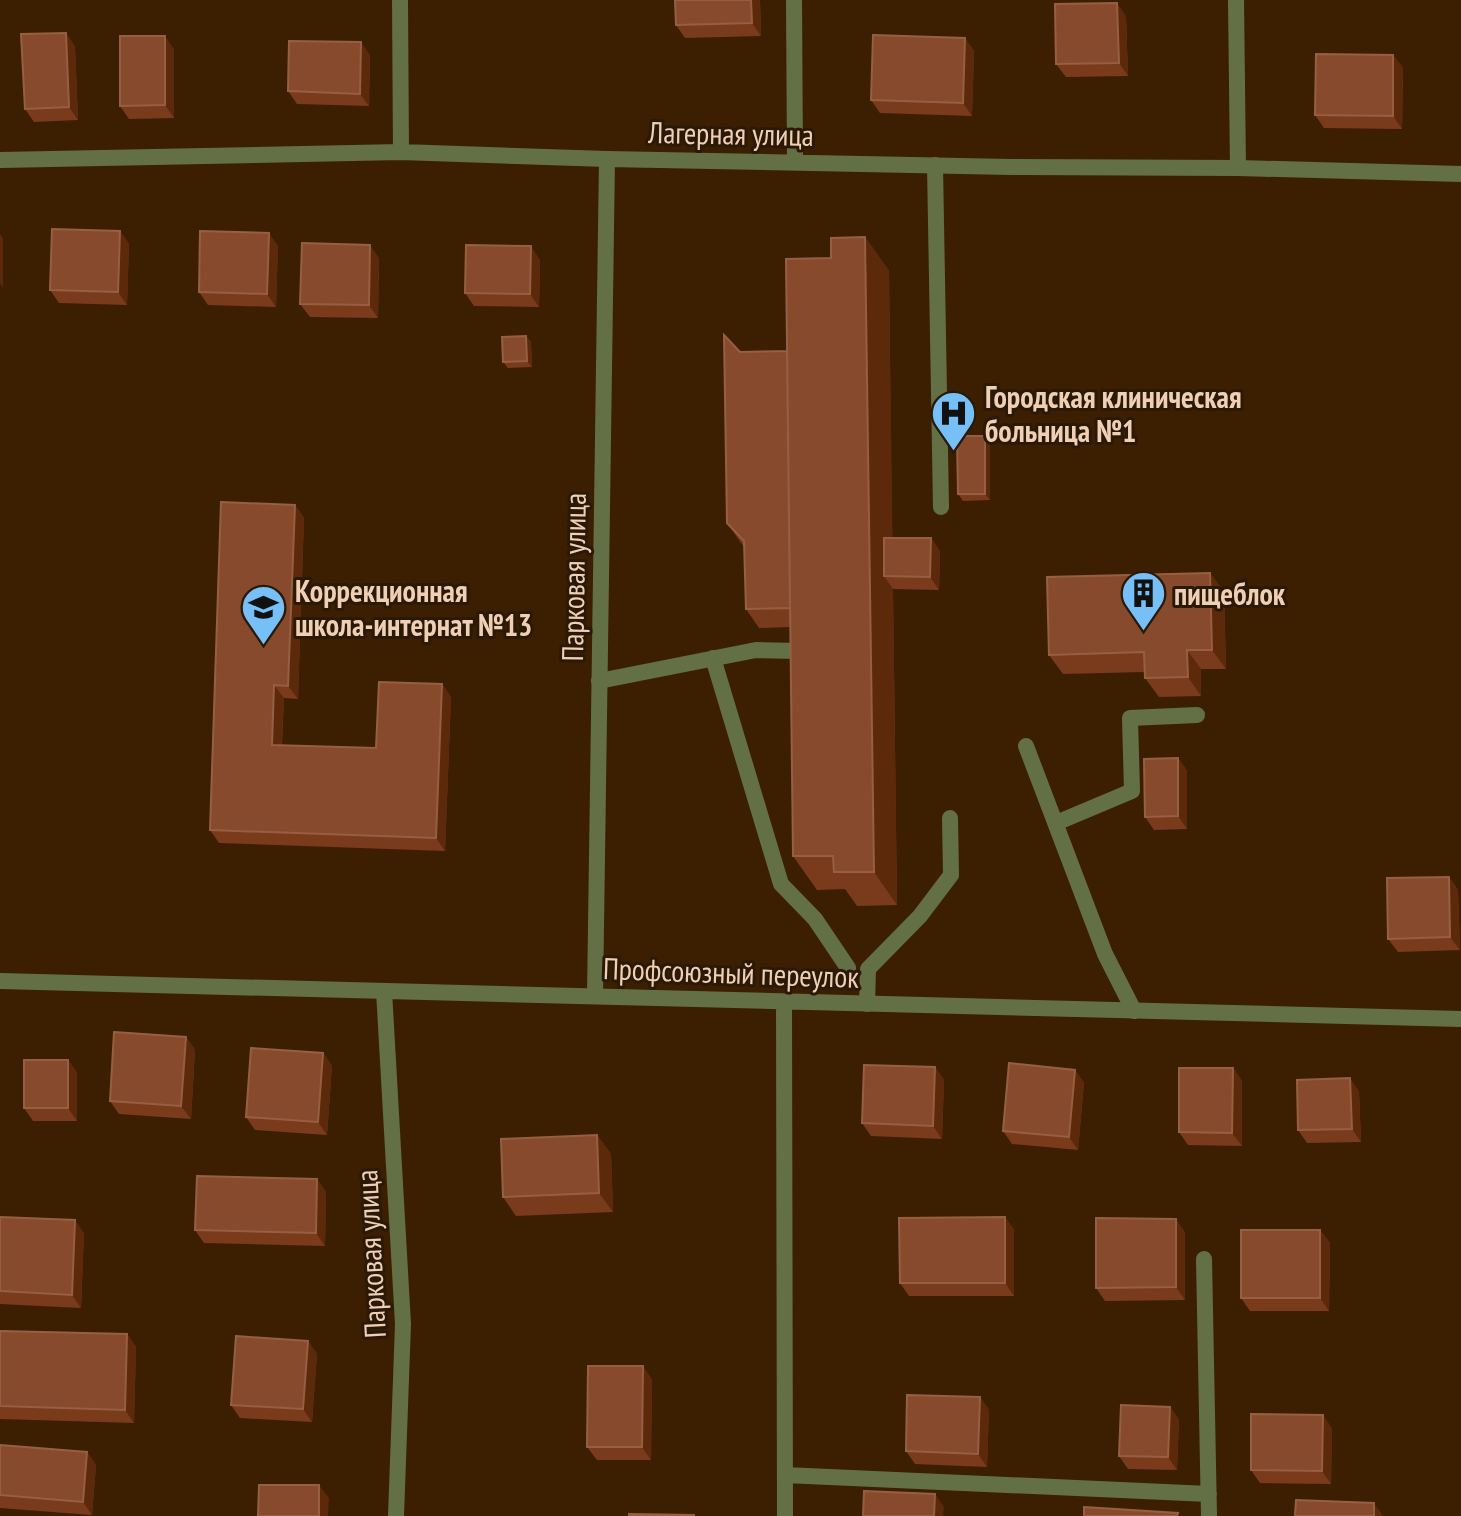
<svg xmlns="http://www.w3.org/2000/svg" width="1461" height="1516" font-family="'PT Sans Narrow',sans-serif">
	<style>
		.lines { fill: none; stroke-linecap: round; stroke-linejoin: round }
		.service { stroke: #637046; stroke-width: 16 }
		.minor { stroke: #637046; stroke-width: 16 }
		.wall { fill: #7a3a1c }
		.shaded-wall { fill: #5c290b }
		.building { fill: #874a2d; stroke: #975f42; stroke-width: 2 }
		.labels { text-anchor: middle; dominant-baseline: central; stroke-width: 6; stroke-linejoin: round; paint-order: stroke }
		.street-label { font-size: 30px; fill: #f0d0b5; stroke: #2b1908 }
		.poi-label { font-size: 30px; font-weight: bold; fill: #f0d0b5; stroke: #2b1908; text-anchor: start }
	</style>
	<rect width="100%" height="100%" fill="#3c1f01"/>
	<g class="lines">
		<path class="service" d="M935 165 941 507
			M713 658 781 884 815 919 848 968
			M599 681 756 650 799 651
			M1026 746 1105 954 1134 1011
			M1056 823 1132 791 1130 718 1197 715
			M867 1004 868 969 920 916 951 875 950 818"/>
		<path class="minor" d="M400 0 401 152
			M794 0 795 161
			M1236 0 1238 168
			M0 160 401 152 607 159 1011 167 1238 168 1461 174
			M0 981 1461 1019
			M384 991 403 1324 396 1516
			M595 996 607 159
			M784 1002 785 1516
			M1204 1259 1209 1516
			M785 1475 1209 1494"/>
	</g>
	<path class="wall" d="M760 0 761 36 685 38 676 25Z
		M1126 16 1128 76 1066 77 1056 64Z
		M965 38 974 51 972 116 880 113 871 100Z
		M75 46 78 120 34 122 25 109Z
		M174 49V118L129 119 120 106Z
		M370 55 369 106 297 104 288 91Z
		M1393 55 1403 68 1402 129 1324 128 1315 115Z
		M120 231 129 244 127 305 59 303 50 290Z
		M865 237 889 271 892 538H931L940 551 939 590 893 589 897 905 857 906 845 889 817 890 793 856 790 627 759 628 746 609 744 547 727 523 740 352 787 351 831 258Z
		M278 246 276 307 208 305 199 292Z
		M379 258 378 318 310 317 300 304Z
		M540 260 539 307 474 306 465 293Z
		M526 336 531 342 532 367 508 368 503 362Z
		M985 436 990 442V500L963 501 958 494Z
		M295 505 304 518 298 699 284 698 282 745 376 748 442 684 451 697 445 851 219 843 210 830Z
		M1210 573 1224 592 1226 669H1201V696L1159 697 1145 678V672L1063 674 1049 655Z
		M1178 758 1187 771V829L1154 830 1145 817Z
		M1449 877 1458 890 1460 950 1398 952 1388 939Z
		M186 1037 195 1050 191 1119 119 1114 110 1101Z
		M323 1053 332 1066 327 1135 255 1130 246 1117Z
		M68 1060 77 1073V1121H33L24 1108Z
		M935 1067 944 1080 942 1139 871 1136 862 1123Z
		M1233 1068 1242 1081V1146L1188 1145 1179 1132Z
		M1075 1070 1084 1083 1078 1150 1012 1144 1003 1131Z
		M1359 1091 1361 1142 1307 1143 1298 1130Z
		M597 1135 611 1154 613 1212 516 1216 503 1197Z
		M317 1179 326 1192 325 1246 204 1243 195 1230Z
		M0 1217 84 1233 81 1308 0 1304Z
		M1005 1217 1014 1230V1296H909L900 1283Z
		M1320 1230 1330 1243 1329 1311H1250L1241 1298Z
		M1185 1232V1300L1105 1301 1096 1288Z
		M0 1331 127 1334 136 1347 134 1423 0 1419Z
		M308 1341 317 1354 312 1422 240 1418 231 1405Z
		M652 1379 651 1460H597L587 1447Z
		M980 1397 989 1410 987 1467 915 1464 906 1451Z
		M1170 1407 1179 1420 1177 1470 1128 1469 1119 1456Z
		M1332 1428 1331 1484 1260 1483 1251 1470Z
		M0 1445 87 1452 96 1465 92 1515 0 1508Z"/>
	<path class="shaded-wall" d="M751 0H760L761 36 752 23Z
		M1117 3 1126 16 1128 76 1119 63Z
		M66 33 75 46 78 120 69 107Z
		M165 36 174 49V118L165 105Z
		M965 38 974 51 972 116 963 103Z
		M361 42 370 55 369 106 360 94Z
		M1393 55 1403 68 1402 129 1393 116Z
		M120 231 129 244 127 305 118 292Z
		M269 233 278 246 276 307 267 294Z
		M0 234 3 238V288L0 283Z
		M865 237 889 271 893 576H884L893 589 897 905 874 872Z
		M370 245 379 258 378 318 369 305Z
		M531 246 540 260 539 307 530 294Z
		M526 336 531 342 532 367 527 361Z
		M985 436 990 442V500L985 494Z
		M295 505 304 518 298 699 288 686Z
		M931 538 940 551 939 590 930 577Z
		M1210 573 1224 592 1226 669 1212 650Z
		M1187 650 1201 669V696L1188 677Z
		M442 684 451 697 445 851 436 838Z
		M274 685 284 698 281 758 272 745Z
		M1178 758 1187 771V829L1178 816Z
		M1449 877 1458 890 1460 950 1450 937Z
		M186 1037 195 1050 191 1119 181 1106Z
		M323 1053 332 1066 327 1135 318 1122Z
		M68 1060 77 1073V1121L68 1108Z
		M935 1067 944 1080 942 1139 933 1126Z
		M1233 1068 1242 1081V1146L1232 1133Z
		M1075 1070 1084 1083 1078 1150 1069 1137Z
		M1350 1078 1359 1091 1361 1142 1352 1129Z
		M597 1135 611 1154 613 1212 599 1193Z
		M317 1179 326 1192 325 1246 316 1233Z
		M1005 1217 1014 1230V1296L1005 1283Z
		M1176 1219 1185 1232V1300L1176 1287Z
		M75 1220 84 1233 81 1308 72 1295Z
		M1320 1230 1330 1243 1329 1311 1320 1298Z
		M127 1334 136 1347 134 1423 125 1410Z
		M308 1341 317 1354 312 1422 303 1409Z
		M643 1366 652 1379 651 1460 642 1447Z
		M980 1397 989 1410 987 1467 978 1454Z
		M1170 1407 1179 1420 1177 1470 1168 1457Z
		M1323 1415 1332 1428 1331 1484 1322 1471Z
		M87 1452 96 1465 92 1515 83 1502Z
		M319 1485 329 1498 328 1516H319Z
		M935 1494 944 1507 943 1516H934Z
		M1374 1503 1383 1516H1374Z"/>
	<path class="building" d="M675 0H751L752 23 676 25Z
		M1117 3 1119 63 1056 64 1055 4Z
		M66 33 69 107 25 109 21 34Z
		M873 35 965 38 963 103 871 100Z
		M120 36H165V105L120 106Z
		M289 41 361 42 360 94 288 91Z
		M1316 54 1393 55V116L1315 115Z
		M52 229 120 231 118 292 50 290Z
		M200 231 269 233 267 294 199 292Z
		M865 237 874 872H834L833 856H793L786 259 831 258V238Z
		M302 243 370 245 369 305 300 304Z
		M466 245 531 246 530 294 465 293Z
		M724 335 740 352 787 351 790 608 746 609 744 541 727 523Z
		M526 336 527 361 503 362 502 337Z
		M957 436H985V494H958Z
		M221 502 295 505 288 686 274 685 272 745 376 748 379 682 442 684 436 838 210 830Z
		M884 538H931L930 577 884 576Z
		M1210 573 1212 650H1187L1188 677 1145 678 1144 652 1049 655 1047 577Z
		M1178 758V816L1145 817 1144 759Z
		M1449 877 1450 937 1388 939 1387 878Z
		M114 1032 186 1037 181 1106 110 1101Z
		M251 1048 323 1053 318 1122 246 1117Z
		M24 1060H68V1108H24Z
		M1009 1063 1075 1070 1069 1137 1003 1131Z
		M864 1065 935 1067 933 1126 862 1123Z
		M1179 1068H1233L1232 1133 1179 1132Z
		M1350 1078 1352 1129 1298 1130 1297 1080Z
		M597 1135 599 1193 503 1197 501 1139Z
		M197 1176 317 1179 316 1233 195 1230Z
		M0 1217 75 1220 72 1295 0 1291Z
		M1005 1217V1283H900L899 1218Z
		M1096 1218 1176 1219V1287L1096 1288Z
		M1241 1230H1320V1298H1241Z
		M0 1331 127 1334 125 1410 0 1406Z
		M236 1336 308 1341 303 1409 231 1405Z
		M588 1366H643L642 1447H587Z
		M907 1395 980 1397 978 1454 906 1451Z
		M1121 1405 1170 1407 1168 1457 1119 1456Z
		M1251 1414 1323 1415 1322 1471 1251 1470Z
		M0 1445 87 1452 83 1502 0 1495Z
		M259 1485H319V1516H258Z
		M864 1491 935 1494 934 1516H863Z
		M1296 1500 1374 1503V1516H1295Z
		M1084 1507 1178 1513 1177 1516H1084Z
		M629 1514 695 1515 629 1516Z"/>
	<defs>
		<symbol id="hospital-pin" viewBox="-11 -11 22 30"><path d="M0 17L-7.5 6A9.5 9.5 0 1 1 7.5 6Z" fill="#76c0f7" stroke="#2b1908"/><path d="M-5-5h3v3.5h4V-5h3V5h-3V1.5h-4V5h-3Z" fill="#111"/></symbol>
		<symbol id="building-pin" viewBox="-11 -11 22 30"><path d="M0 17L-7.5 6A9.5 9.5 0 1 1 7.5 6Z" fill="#76c0f7" stroke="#2b1908"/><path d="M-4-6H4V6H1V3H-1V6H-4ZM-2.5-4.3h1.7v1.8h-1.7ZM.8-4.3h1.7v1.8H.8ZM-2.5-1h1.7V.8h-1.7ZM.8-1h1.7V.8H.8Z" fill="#111"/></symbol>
		<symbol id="school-pin" viewBox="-11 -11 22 30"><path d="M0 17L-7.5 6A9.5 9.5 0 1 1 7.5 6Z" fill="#76c0f7" stroke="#2b1908"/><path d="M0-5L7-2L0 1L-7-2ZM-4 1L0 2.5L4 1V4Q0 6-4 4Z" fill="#111"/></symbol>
	</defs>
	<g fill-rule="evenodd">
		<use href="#hospital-pin" x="928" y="388" width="51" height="69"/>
		<use href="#building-pin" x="1118" y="568" width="51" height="69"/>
		<use href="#school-pin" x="238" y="582" width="51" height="69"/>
	</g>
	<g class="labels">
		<g class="street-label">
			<text transform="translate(731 133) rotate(1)">Лагерная улица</text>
			<text transform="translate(573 577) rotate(-89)">Парковая улица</text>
			<text transform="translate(731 972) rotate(2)">Профсоюзный переулок</text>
			<text transform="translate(370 1254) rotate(-93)">Парковая улица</text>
		</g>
		<g class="poi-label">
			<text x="985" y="396">Городская клиническая<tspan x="985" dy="34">больница №1</tspan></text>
			<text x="295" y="590">Коррекционная<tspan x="295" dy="34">школа-интернат №13</tspan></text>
			<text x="1174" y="593">пищеблок</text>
		</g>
	</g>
</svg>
